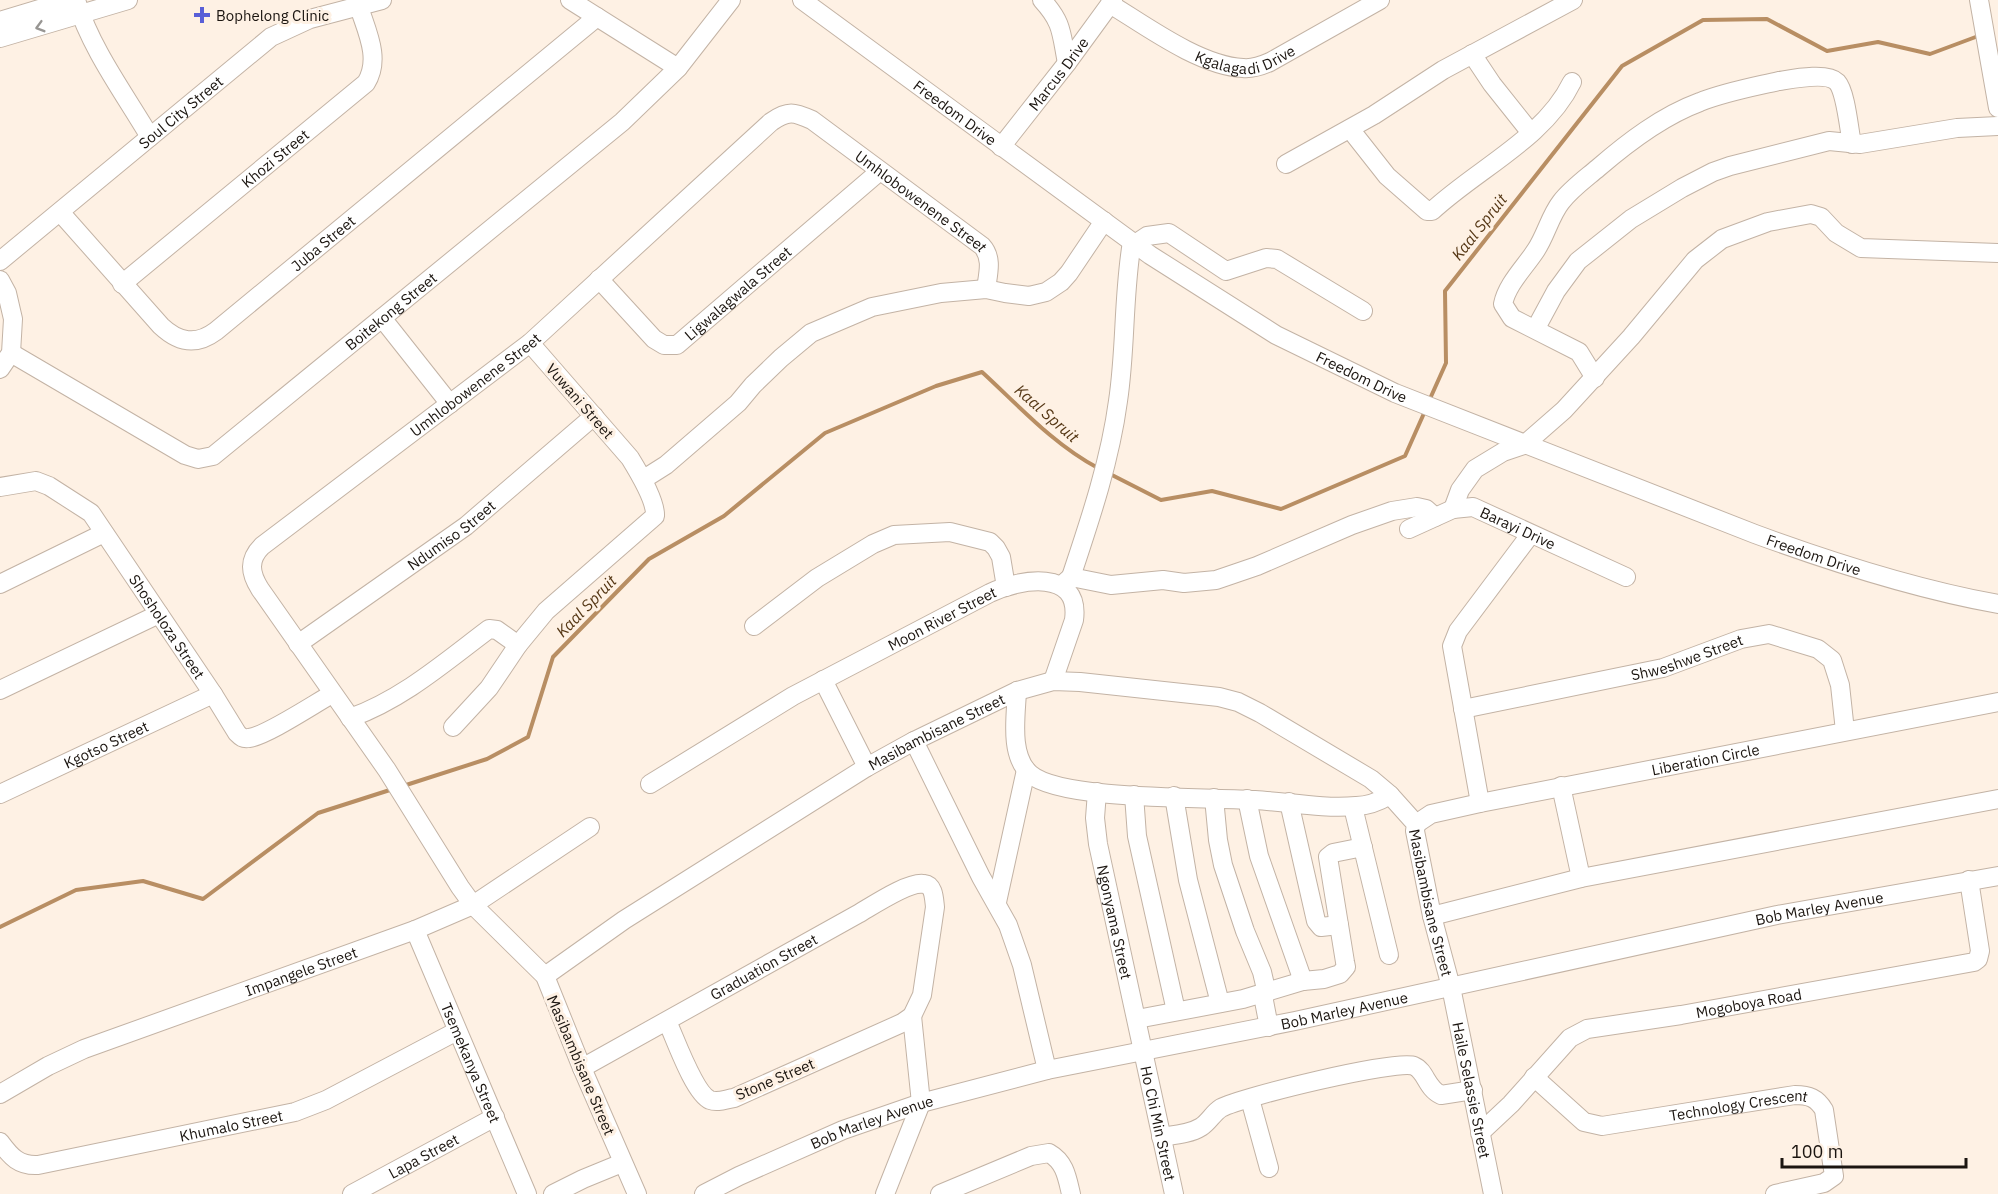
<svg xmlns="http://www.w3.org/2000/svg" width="1998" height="1194" font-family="'IBM Plex Sans',sans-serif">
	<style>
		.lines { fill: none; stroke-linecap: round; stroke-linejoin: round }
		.stream { stroke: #b88e63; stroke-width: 4 }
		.minor-casing { stroke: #c3b3a5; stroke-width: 20 }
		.minor { stroke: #fff; stroke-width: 18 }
		.oneway { stroke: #989693 }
		.poi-dot { fill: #595fd7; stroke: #fef1e4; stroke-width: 2 }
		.labels { text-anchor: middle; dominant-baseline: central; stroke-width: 6; stroke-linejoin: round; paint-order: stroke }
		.poi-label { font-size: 15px; fill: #1b1510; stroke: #fef1e4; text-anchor: start }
		.street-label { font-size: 15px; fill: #1b1510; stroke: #fef1e4 }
		.water-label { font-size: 16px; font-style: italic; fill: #553715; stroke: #fef1e4 }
	</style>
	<rect width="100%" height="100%" fill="#fef1e4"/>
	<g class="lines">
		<path class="stream" d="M1429 401 1446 363 1445 291 1622 66 1703 20 1767 19 1827 51 1878 42 1930 54 1981 35
			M1110 474 1161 500 1212 491 1281 509 1405 456 1425 411
			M403 786 487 759 528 737 553 657 649 559 724 516 825 433 936 386 982 372C1018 405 1054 445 1098 468
			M0 927 76 890 143 881 203 899 318 813 393 789"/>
		<defs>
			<g id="minor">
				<path d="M76 0C91 49 124 93 150 137"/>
				<path d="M570 0 678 68"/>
				<path id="s1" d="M802 0 1150 255 1276 335 1395 393 1755 534C1834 563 1915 589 1998 604"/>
				<path d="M1042 0C1063 23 1061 33 1067 63"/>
				<path d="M1979 0 1998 108"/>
				<path id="s2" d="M1110 4C1146 26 1200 66 1243 68 1253 69 1261 66 1270 62L1380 0"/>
				<path d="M0 21 69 0"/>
				<path d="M0 38 128 0"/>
				<path d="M1472 54 1492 84 1531 133"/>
				<path d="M1350 129 1387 176 1427 211H1432C1477 169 1545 138 1572 82"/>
				<path id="s3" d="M1001 147 1067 63 1113 0"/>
				<path d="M1286 164 1374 115 1443 70 1573 0"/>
				<path id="s4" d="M60 212 161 326C178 342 196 346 216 331L597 17"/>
				<path d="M1135 244 1147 236 1169 233 1226 271 1266 258 1277 259 1363 311"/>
				<path id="s5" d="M0 261 271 37 310 19 382 0"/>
				<path id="s6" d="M599 279 654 339 664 345H677L880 171"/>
				<path d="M0 280 7 293 13 319 11 353 0 369"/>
				<path id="s7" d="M122 284 366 83C381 59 367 32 359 7"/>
				<path d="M382 318 450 404"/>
				<path d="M1536 328 1556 291 1578 261 1631 219 1682 188 1713 172 1730 166 1829 141 1860 144 1957 128 1998 126"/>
				<path id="s8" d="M11 353 185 455 198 459 213 456 622 122 678 68 731 0"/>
				<path d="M1595 378 1579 352 1512 318 1503 304C1507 284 1525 267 1536 250 1546 235 1550 216 1561 202 1571 189 1585 179 1598 168 1628 142 1662 116 1700 102 1725 92 1753 87 1779 81 1792 79 1827 72 1837 82 1846 92 1849 130 1852 144"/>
				<path d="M641 475 647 477 666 465 738 403 753 385 781 358 811 333 872 307 941 293 986 289 1005 293 1029 296 1046 292 1061 282 1069 273 1104 221"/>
				<path id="s9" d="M0 487 36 481 49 486 91 513 213 694 237 733C241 737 243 739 249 738 266 736 314 704 332 694"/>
				<path d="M1453 509 1460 490 1475 469 1503 452 1524 445 1564 410 1631 337 1695 260 1722 239 1768 222 1811 214 1821 217 1836 233 1861 248 1998 253"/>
				<path id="s10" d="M1409 529 1453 509 1473 507 1626 577"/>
				<path d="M1071 577C1090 520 1110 461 1118 401 1126 348 1123 295 1132 242"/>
				<path d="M0 584 104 533"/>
				<path d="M1062 585 1071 577 1111 585 1163 580 1184 583 1216 580 1257 566 1352 525 1392 511 1417 507 1426 509 1435 517"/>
				<path d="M754 626 817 578 873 544 894 535 950 532 990 542 996 548 1001 557 1006 587"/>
				<path id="s11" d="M298 644 466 526 594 416"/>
				<path d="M823 680 867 767"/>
				<path d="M0 690 159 614"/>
				<path d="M1017 691C1016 716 1009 755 1030 774 1061 801 1209 797 1255 800 1288 802 1323 809 1356 806 1368 806 1380 801 1390 795"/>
				<path id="s12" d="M1463 709 1663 668 1741 639 1769 634 1818 649 1832 660 1840 685 1845 731"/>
				<path d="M350 718C403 699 445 662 489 629L497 630 518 645"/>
				<path d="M453 727 489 688 518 645 546 611 655 516C656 501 638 471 630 458L530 343"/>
				<path d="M914 741 981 877 1008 925 1022 965 1047 1070"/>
				<path id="s13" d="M650 784 793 696 990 593C1019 579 1081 568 1074 620L1053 681"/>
				<path d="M1561 786 1581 878"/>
				<path id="s14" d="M1097 792 1095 818 1098 844 1174 1194"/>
				<path id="s15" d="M0 794 213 694"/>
				<path d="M1134 795 1137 836 1176 1011"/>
				<path d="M1174 796 1188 880 1220 1003"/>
				<path d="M1214 798 1218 840 1223 865 1245 931 1262 972 1265 985 1264 1001 1269 1027"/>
				<path d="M1247 799 1259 856 1303 981"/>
				<path d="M1289 802 1316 921 1321 927 1339 925"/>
				<path d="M1480 803 1452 646 1458 631 1530 535"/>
				<path d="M1353 807 1389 955"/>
				<path id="s16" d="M1416 824 1431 814 1480 803 1998 702"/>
				<path d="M997 902 1026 770"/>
				<path d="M1432 916 1581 878 1998 799"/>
				<path id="s17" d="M415 930 527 1194"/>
				<path id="s18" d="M545 976 624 920 867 767 914 741 1017 691 1053 681 1080 682 1219 697 1238 702 1260 713 1371 779 1390 795 1416 824 1415 831 1432 916 1451 987 1493 1194"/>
				<path d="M1137 1019 1243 999 1303 981 1324 979 1340 974 1346 967 1345 962 1328 857 1333 853 1363 847"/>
				<path id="s19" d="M582 1068C674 1016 766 965 858 914 872 906 909 881 924 884 934 885 934 899 935 907L922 995 912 1016 902 1023 734 1098C726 1099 718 1103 710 1100 694 1093 675 1038 667 1021"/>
				<path id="s20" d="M1534 1077 1584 1122 1602 1126 1795 1095C1809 1095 1817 1098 1824 1110L1834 1176 1824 1183 1775 1194"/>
				<path id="s21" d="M0 1094 48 1066 84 1049 415 930 473 905 590 827"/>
				<path d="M1250 1099 1269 1168"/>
				<path id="s22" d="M1480 1133 1511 1104 1570 1038 1587 1029 1681 1015 1974 962 1978 959 1980 951 1969 880"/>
				<path d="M1161 1137C1174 1135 1190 1134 1201 1127 1209 1122 1213 1113 1221 1108 1241 1097 1397 1059 1414 1066 1426 1071 1426 1088 1441 1095L1473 1090"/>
				<path id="s23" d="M0 1142C11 1157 19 1166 38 1165L295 1112 326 1100 457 1031"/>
				<path id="s24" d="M352 1194 495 1117"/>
				<path d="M553 1194 583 1179 622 1163"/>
				<path id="s25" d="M637 1194 582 1068 545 976 473 905 460 887 387 770 260 589C250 573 248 560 262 546L530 343 771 122C788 110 794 112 812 120L982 246C993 258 988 274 986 289"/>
				<path id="s26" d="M704 1194 739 1176 843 1130 921 1103 1047 1070 1295 1021 1777 915 1998 876"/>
				<path d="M885 1194 921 1103 912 1016"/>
				<path d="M940 1194 1031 1156 1049 1153C1065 1162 1067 1177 1071 1194"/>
			</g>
		</defs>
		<use href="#minor" class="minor-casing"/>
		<use href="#minor" class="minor"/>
	</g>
	<defs><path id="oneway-chevron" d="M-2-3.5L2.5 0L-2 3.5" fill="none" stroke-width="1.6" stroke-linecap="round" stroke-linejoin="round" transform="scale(1.5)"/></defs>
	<use class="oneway" href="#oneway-chevron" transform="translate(40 27) rotate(164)"/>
	<path class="poi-dot" d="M199 6h6v6h6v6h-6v6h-6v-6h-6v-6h6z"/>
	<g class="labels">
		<g class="poi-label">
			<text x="216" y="15">Bophelong Clinic</text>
		</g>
		<g class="street-label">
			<text stroke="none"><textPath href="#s2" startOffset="152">Kgalagadi Drive</textPath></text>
			<text stroke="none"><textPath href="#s3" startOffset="93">Marcus Drive</textPath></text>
			<text stroke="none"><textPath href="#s5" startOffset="234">Soul City Street</textPath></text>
			<text stroke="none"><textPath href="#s1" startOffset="190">Freedom Drive</textPath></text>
			<text stroke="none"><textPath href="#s7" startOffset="198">Khozi Street</textPath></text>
			<text stroke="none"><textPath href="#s25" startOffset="1610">Umhlobowenene Street</textPath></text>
			<text stroke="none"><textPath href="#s4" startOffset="352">Juba Street</textPath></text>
			<text stroke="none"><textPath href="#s6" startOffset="186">Ligwalagwala Street</textPath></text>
			<text stroke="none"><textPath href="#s8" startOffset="460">Boitekong Street</textPath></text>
			<text stroke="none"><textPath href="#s1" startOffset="676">Freedom Drive</textPath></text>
			<text stroke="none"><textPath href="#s25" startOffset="1034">Umhlobowenene Street</textPath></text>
			<text transform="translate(580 401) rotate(49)">Vuwani Street</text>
			<text stroke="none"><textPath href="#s10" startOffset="118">Barayi Drive</textPath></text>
			<text stroke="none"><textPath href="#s11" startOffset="188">Ndumiso Street</textPath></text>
			<text stroke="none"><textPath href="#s1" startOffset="1162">Freedom Drive</textPath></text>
			<text stroke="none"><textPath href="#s13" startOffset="336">Moon River Street</textPath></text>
			<text stroke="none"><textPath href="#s9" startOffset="237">Shosholoza Street</textPath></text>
			<text stroke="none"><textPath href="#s12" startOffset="230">Shweshwe Street</textPath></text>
			<text stroke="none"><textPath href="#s18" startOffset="462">Masibambisane Street</textPath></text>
			<text stroke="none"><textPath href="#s15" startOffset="117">Kgotso Street</textPath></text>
			<text stroke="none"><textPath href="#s16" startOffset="298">Liberation Circle</textPath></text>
			<text stroke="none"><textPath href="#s18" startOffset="1074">Masibambisane Street</textPath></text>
			<text stroke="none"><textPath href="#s26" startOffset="1155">Bob Marley Avenue</textPath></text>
			<text stroke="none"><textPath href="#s14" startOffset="132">Ngonyama Street</textPath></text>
			<text stroke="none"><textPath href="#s19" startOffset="208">Graduation Street</textPath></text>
			<text stroke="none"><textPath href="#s21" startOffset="326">Impangele Street</textPath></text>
			<text stroke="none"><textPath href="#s22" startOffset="314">Mogoboya Road</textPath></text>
			<text stroke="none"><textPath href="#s26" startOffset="669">Bob Marley Avenue</textPath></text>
			<text stroke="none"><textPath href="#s17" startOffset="144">Tsemekanya Street</textPath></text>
			<text transform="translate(581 1065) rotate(67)">Masibambisane Street</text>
			<text transform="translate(775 1079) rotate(-23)">Stone Street</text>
			<text stroke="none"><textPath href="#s18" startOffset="1266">Haile Selassie Street</textPath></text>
			<text stroke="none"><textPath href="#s20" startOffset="224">Technology Crescent</textPath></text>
			<text stroke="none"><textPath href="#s26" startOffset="183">Bob Marley Avenue</textPath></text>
			<text stroke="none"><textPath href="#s14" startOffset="338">Ho Chi Min Street</textPath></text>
			<text stroke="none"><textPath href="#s23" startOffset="244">Khumalo Street</textPath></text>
			<text stroke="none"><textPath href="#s24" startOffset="81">Lapa Street</textPath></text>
		</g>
		<g class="water-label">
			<text transform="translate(1479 227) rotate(-52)">Kaal Spruit</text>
			<text transform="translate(1047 413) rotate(41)">Kaal Spruit</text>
			<text transform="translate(586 606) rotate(-46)">Kaal Spruit</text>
		</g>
	</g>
	<path d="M1782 1158v9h184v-9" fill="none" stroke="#1b1510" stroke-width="3"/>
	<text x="1791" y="1158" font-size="18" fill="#1b1510" stroke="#fef1e4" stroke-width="4.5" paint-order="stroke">100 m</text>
</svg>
